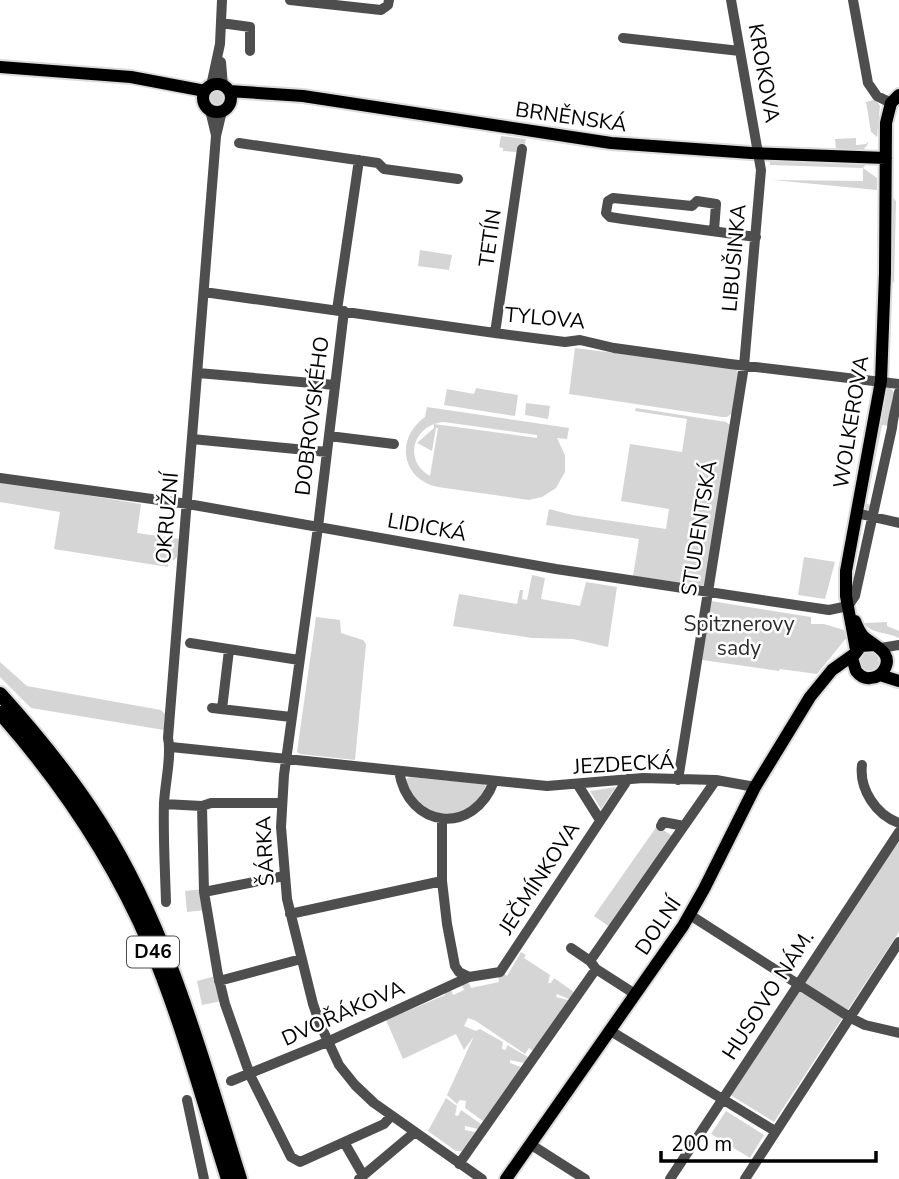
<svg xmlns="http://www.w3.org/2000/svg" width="899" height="1179" font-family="'Nunito Sans',sans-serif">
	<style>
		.green { fill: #d5d5d5; fill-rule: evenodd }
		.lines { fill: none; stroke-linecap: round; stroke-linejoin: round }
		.major-casing { stroke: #dbdbdb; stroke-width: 16 }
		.highway-casing { stroke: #dbdbdb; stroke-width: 18 }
		.minor { stroke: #4e4e4e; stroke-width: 10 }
		.major { stroke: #000; stroke-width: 12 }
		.highway { stroke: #000; stroke-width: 14 }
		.labels { text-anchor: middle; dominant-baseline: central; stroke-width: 5; stroke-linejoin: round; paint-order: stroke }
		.shield { fill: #fff; stroke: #4c4c4c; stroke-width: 2 }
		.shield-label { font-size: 19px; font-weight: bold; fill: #000 }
		.street-label { font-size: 21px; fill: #000; stroke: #fff }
		.park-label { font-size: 21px; fill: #2c2c2c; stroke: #fff }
	</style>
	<rect width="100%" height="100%" fill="#fff"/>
	<path class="green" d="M209 98a8 8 0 1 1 16 0a8 8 0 1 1-16 0Z
		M876 99 880 106 877 137 871 132 866 102Z
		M501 136 526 139 524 147 516 152 503 151V148L499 147Z
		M856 138V145L866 144 868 142V144L864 149H836L835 139Z
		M770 160 866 164 863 168 877 178V190L773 180 863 181V168L770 165Z
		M893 198 896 201 894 282 888 285 892 256Z
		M420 250 452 255 449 270 418 266Z
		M575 348 735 368 740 375 735 411 727 417H722L569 394Z
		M890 387 895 394 889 415V426L882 425 866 504 873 505 867 511 864 509 885 388Z
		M476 388 518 395 515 416 444 405 447 389 474 394Z
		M526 403 550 406 548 419 525 415Z
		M427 407 569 428 567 439 557 438 565 455V472L556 488 542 497 529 500 438 487C401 479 395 438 425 417ZM444 422 537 435V438L434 424V428L417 443 432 451 436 428H438L430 476C402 460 414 424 444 422Z
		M636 408 726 422 730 425 705 586 633 576 639 539 546 525 549 509 572 515 666 529 669 509 621 501 630 444 682 452 687 419 635 411Z
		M0 481 141 504 137 533 180 539 177 557 174 560H169L168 567 54 549 60 512 0 502Z
		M804 557 835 562 825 599 798 595Z
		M532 575 545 578 541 599 580 606 586 582 617 587 608 647 573 639 532 638 453 626 459 594 517 604 520 590H523L522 599 527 600Z
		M711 601 811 617V624H824L844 630 847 637 817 674 780 669 779 671 702 660Z
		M316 617 340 620 341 633 363 640 366 644 355 760 300 754 297 752Z
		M887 622V626L899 631V638C888 632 871 634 864 623Z
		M861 651C879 651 875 653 881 667 870 674 866 673 857 664Z
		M0 662 27 686 161 710 165 714 164 730 31 708 0 677Z
		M410 777 483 784 486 786 477 804 453 815 435 814 410 796 406 779Z
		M616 787 601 809 590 791Z
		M657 826 674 837 610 927 594 916Z
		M899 841V932L774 1122 732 1096V1094Z
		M203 889 206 910 187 912 185 891Z
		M521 952 526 955 524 958 550 975 548 983H551L554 978 574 992 569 999 557 994 556 997 568 1000 533 1051 529 1048 525 1054 476 1021 468 1018 464 1026 476 1031 480 1029 503 1042 502 1049 506 1050 507 1045 528 1057 524 1063 510 1060V1063L521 1067 483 1121 465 1108 466 1101 460 1100 457 1104 447 1095 474 1036 464 1050 456 1034 403 1059 386 1020 445 995 446 991 451 990 453 995 464 990 462 985 469 983 471 988 499 982 498 977 503 973 507 976Z
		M216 976 222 1001 202 1005 197 981Z
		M446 1098 457 1106 455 1115 458 1116 461 1110 481 1124 478 1129 465 1126V1130L475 1132 462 1151H456L428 1131Z
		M726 1111 764 1135 750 1158 711 1134Z"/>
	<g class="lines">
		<defs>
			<path id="major" d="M0 67 131 77 205 91
				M203 98a14 14 0 1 1 28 0a14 14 0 1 1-28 0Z
				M229 91 303 96 611 143 751 153 886 158
				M855 621C857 626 859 631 863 636 872 645 895 652 884 670 881 675 876 678 870 678 864 679 860 676 856 671L852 658 861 646 875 645
				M856 650 846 596V571L881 381 885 273 886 123 891 103 899 95
				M880 675 899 681
				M506 1179 683 926 704 889 755 787 810 697 832 670 853 655"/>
			<path id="highway" d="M0 694C37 735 72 778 101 824 169 932 202 1059 240 1179
				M0 713C62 783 113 859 150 945 182 1021 203 1101 228 1179"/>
		</defs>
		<use href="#major" class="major-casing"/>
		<use href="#highway" class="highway-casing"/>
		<path class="minor" d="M290 0 381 10 388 5 389 0
			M853 0 868 83 877 96 891 103
			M221 23 250 27V51
			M623 38 740 51
			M221 62 223 86
			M211 86 220 44 222 0
			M210 110 216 135
			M239 143 378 163 384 169 458 179
			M714 231 716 204 697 201 692 206 613 198 608 201 606 213 610 217 623 219 756 237
			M204 292 495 333 565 342 580 340 614 348 730 364 899 384
			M337 310 359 160
			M344 311 318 527 284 775 281 827 287 899 313 1004 320 1024 339 1065 355 1085 374 1103 482 1179
			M495 333 522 149
			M198 373 335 385
			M329 436 394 444
			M192 439 327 452
			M0 478 188 504 556 569 829 610 848 606 855 596 892 428C893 415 897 405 899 392
			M856 513 899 523
			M190 643 299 660
			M881 648 899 645
			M212 708 291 717
			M222 709 229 650
			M171 747 547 786 643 778 716 780 755 787
			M862 765C859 789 876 815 899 823
			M399 771C408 829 474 836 494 781
			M678 780 744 366 761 170 731 0
			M578 785 600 820
			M164 804 202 806 211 803H281
			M202 806 204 892 218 975 225 1004 250 1075 291 1157 300 1162 384 1124 391 1116
			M442 819V881L447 924 455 966 459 972 469 977
			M661 826 663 822 684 826
			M204 892 284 876
			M166 902C165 869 163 836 164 803 165 783 172 755 168 738L216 136 222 111
			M290 914 442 881
			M690 915 851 1018 865 1025 899 1033
			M571 948 590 961 596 969 635 994
			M590 961 716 780
			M219 981 301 959
			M609 1030 775 1131
			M231 1081 327 1042 469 977 500 972 628 779
			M187 1100 204 1179
			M344 1142 363 1175
			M530 1144 585 1179
			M459 1164 596 969
			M359 1179 415 1132
			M670 1179 899 832
			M745 1179 899 942"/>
		<use href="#major" class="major"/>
		<use href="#highway" class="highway"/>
	</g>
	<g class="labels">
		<rect class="shield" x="127" y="936.5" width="52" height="31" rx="5"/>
		<g class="shield-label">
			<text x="153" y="952">D46</text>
		</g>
		<g class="street-label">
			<text transform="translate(764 73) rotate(80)">KROKOVA</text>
			<text transform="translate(571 117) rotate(8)">BRNĚNSKÁ</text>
			<text transform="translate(490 238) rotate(-82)">TETÍN</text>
			<text transform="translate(734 258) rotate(-85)">LIBUŠINKA</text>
			<text transform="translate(545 318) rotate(5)">TYLOVA</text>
			<text transform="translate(312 416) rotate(-83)">DOBROVSKÉHO</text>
			<text transform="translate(851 422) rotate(-81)">WOLKEROVA</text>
			<text transform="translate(167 518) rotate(-85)">OKRUŽNÍ</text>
			<text transform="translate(427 527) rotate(10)">LIDICKÁ</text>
			<text transform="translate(699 528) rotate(-81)">STUDENTSKÁ</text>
			<text transform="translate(624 764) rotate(-3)">JEZDECKÁ</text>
			<text transform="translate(265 851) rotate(-93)">ŠÁRKA</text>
			<text transform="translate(539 878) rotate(-57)">JEČMÍNKOVA</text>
			<text transform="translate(658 926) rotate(-56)">DOLNÍ</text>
			<text transform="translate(768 995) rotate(-57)">HUSOVO NÁM.</text>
			<text transform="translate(343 1013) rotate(-24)">DVOŘÁKOVA</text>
		</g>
		<g class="park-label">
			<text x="739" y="624">Spitznerovy<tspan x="739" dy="24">sady</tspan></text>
		</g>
	</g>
	<path d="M661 1151v10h215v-10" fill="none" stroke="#000000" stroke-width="3.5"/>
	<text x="671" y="1151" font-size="21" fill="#000000" stroke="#ffffff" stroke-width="5" paint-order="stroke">200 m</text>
</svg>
